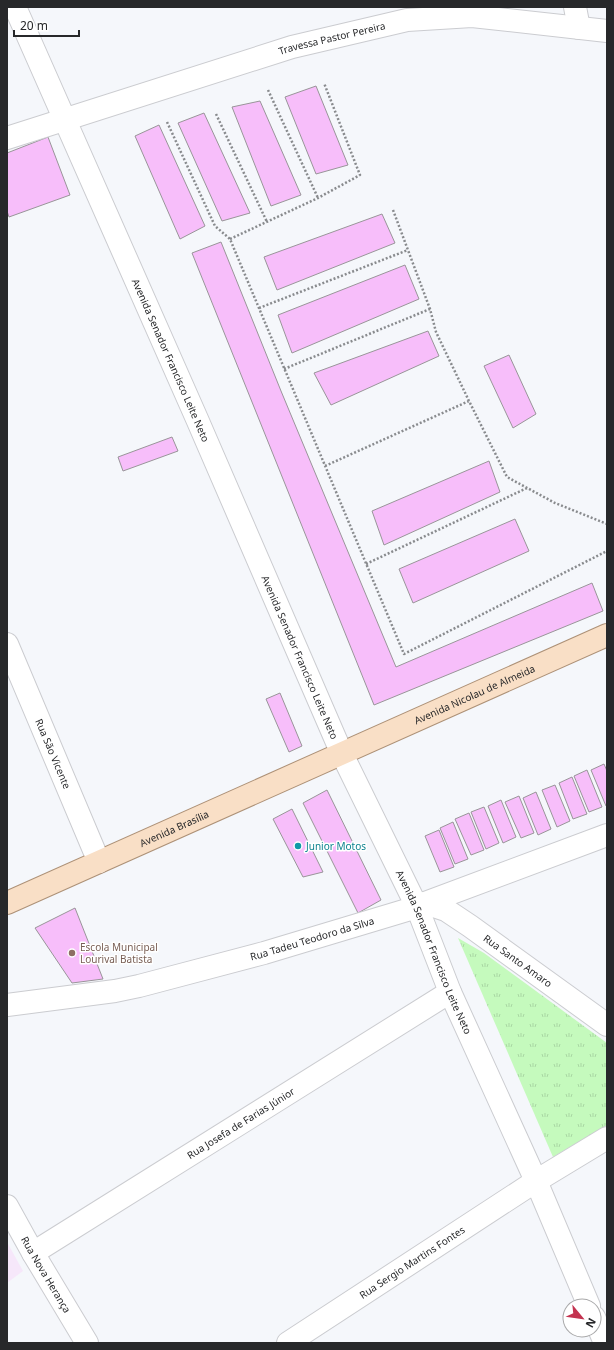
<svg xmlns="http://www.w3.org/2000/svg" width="614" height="1350" font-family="'Noto Sans',sans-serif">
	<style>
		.education { fill: #f6e7fa }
		.park { fill: url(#park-tufts) }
		.building { fill: #f7befa; stroke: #999599 }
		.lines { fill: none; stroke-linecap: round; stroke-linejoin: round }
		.minor-casing { stroke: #cbccd0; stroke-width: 24 }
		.major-casing { stroke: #ad9177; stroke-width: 24 }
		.path { stroke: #898b8e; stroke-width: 2.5; stroke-dasharray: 2 2; stroke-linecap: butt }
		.minor { stroke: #fff; stroke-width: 22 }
		.major { stroke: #f9dfc6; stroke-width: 22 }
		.culture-dot { fill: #0f9aa8; stroke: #fff; stroke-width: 1.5 }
		.education-dot { fill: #8d6e63; stroke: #fff; stroke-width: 1.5 }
		.labels { text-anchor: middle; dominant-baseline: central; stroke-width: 3; stroke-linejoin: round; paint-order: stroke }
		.street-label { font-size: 10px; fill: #27282a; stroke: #fff }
		.culture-label { font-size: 10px; fill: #0d838f; stroke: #fff; text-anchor: start }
		.education-label { font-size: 10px; fill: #785e54; stroke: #fff; text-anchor: start }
	</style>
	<defs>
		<pattern id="park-tufts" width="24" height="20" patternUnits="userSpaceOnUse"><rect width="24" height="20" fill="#c5fabd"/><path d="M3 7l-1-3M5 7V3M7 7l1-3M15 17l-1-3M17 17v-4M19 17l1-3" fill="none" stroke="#a9d6a3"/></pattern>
	</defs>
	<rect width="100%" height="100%" fill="#f5f7fb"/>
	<path class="education" d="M7 1242 23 1271 7 1283Z"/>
	<path class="park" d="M458 938 484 953 607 1043V1125L553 1157Z"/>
	<path class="building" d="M316 86 348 165 316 174 285 97Z
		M260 101 301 195 271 206 232 107Z
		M204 113 250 213 222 221 178 123Z
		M159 125 205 226 180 239 135 136Z
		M48 137 70 195 9 217 7 211V153Z
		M382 214 395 243 277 290 264 257Z
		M221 242 281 391 396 667 592 583 603 611 374 705 192 253Z
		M405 265 419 299 292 353 278 315Z
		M428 331 439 356 331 405 314 373Z
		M509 355 536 414 513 428 484 366Z
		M172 437 178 451 123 471 118 457Z
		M489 461 500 492 384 545 372 511Z
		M515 519 529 551 413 603 399 569Z
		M280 693 302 746 289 752 266 699Z
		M604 764 607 771V806H606L591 770Z
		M587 770 602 807 589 812 574 776Z
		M572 777 587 814 573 819 559 783Z
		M555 785 570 821 557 827 542 790Z
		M327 790 381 900 358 913 303 803Z
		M536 792 551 829 538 835 523 798Z
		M519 796 534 833 521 838 505 802Z
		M501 800 516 837 503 843 488 806Z
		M484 807 499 843 486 849 471 812Z
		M292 809 323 872 303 877 273 819Z
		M469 813 484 850 471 855 455 819Z
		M453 822 468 859 455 864 440 828Z
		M439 830 454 867 440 872 425 836Z
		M75 908 103 979 72 983 35 928Z"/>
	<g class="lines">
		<defs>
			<g id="minor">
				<path id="s1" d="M15 7 197 419 342 754 417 907 450 992 536 1181 589 1306"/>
				<path d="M575 7 579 28"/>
				<path id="s2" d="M7 138 292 47 407 20 472 16 607 31"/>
				<path id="s3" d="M7 644 99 862"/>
				<path id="s4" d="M425 903 446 910 470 926 607 1025"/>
				<path id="s5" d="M7 1005 115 991 139 986 264 953 417 907 425 903 607 835"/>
				<path id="s6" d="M7 1206 33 1253 87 1343"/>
				<path id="s7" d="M33 1253 450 992"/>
				<path d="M594 1317 605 1343"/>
				<path id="s8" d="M288 1343 536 1181 607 1138"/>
			</g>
			<g id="major">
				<path id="s9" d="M7 903 607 635"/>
			</g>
		</defs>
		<use href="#minor" class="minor-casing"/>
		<use href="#major" class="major-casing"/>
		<path class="path" d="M268 90 318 198
			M216 114 267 222
			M167 122 215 226 230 239 404 654 607 551
			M393 210 430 309 436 332 469 401 507 477 555 503 607 524
			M230 239 318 198 360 175 324 83
			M259 308 408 250
			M284 369 430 309
			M325 466 469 401
			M366 564 527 488"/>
		<use href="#minor" class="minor"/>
		<use href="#major" class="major"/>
	</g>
	<circle class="culture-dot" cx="298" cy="846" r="4"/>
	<circle class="education-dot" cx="72" cy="953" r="4"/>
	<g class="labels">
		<g class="street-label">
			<text stroke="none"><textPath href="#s2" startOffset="340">Travessa Pastor Pereira</textPath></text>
			<text stroke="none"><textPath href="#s1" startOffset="386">Avenida Senador Francisco Leite Neto</textPath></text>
			<text stroke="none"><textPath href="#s1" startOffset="710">Avenida Senador Francisco Leite Neto</textPath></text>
			<text stroke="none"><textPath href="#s9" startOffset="512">Avenida Nicolau de Almeida</textPath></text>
			<text stroke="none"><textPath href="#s3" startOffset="119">Rua São Vicente</textPath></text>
			<text stroke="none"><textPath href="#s9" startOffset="183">Avenida Brasília</textPath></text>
			<text stroke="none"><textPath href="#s5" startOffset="313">Rua Tadeu Teodoro da Silva</textPath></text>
			<text stroke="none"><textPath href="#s1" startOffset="1034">Avenida Senador Francisco Leite Neto</textPath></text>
			<text stroke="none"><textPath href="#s4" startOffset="110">Rua Santo Amaro</textPath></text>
			<text stroke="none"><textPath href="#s7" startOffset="245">Rua Josefa de Farias Júnior</textPath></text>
			<text stroke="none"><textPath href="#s8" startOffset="148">Rua Sergio Martins Fontes</textPath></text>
			<text stroke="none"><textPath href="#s6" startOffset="79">Rua Nova Herança</textPath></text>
		</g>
		<g class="culture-label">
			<text x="306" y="846">Junior Motos</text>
		</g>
		<g class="education-label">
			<text x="80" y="947">Escola Municipal<tspan x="80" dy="12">Lourival Batista</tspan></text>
		</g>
	</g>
	<rect width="614" height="1350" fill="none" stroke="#27282a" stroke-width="16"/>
	<g transform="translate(582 1318) rotate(119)"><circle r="19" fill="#ffffff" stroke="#a9a9aa"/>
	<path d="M0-3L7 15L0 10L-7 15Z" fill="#c33350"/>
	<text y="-6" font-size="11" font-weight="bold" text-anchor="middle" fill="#27282a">N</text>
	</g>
	<path d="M14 30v6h65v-6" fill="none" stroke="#27282a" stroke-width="2"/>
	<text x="20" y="30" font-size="12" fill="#27282a" stroke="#ffffff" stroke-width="3" paint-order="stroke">20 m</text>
</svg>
